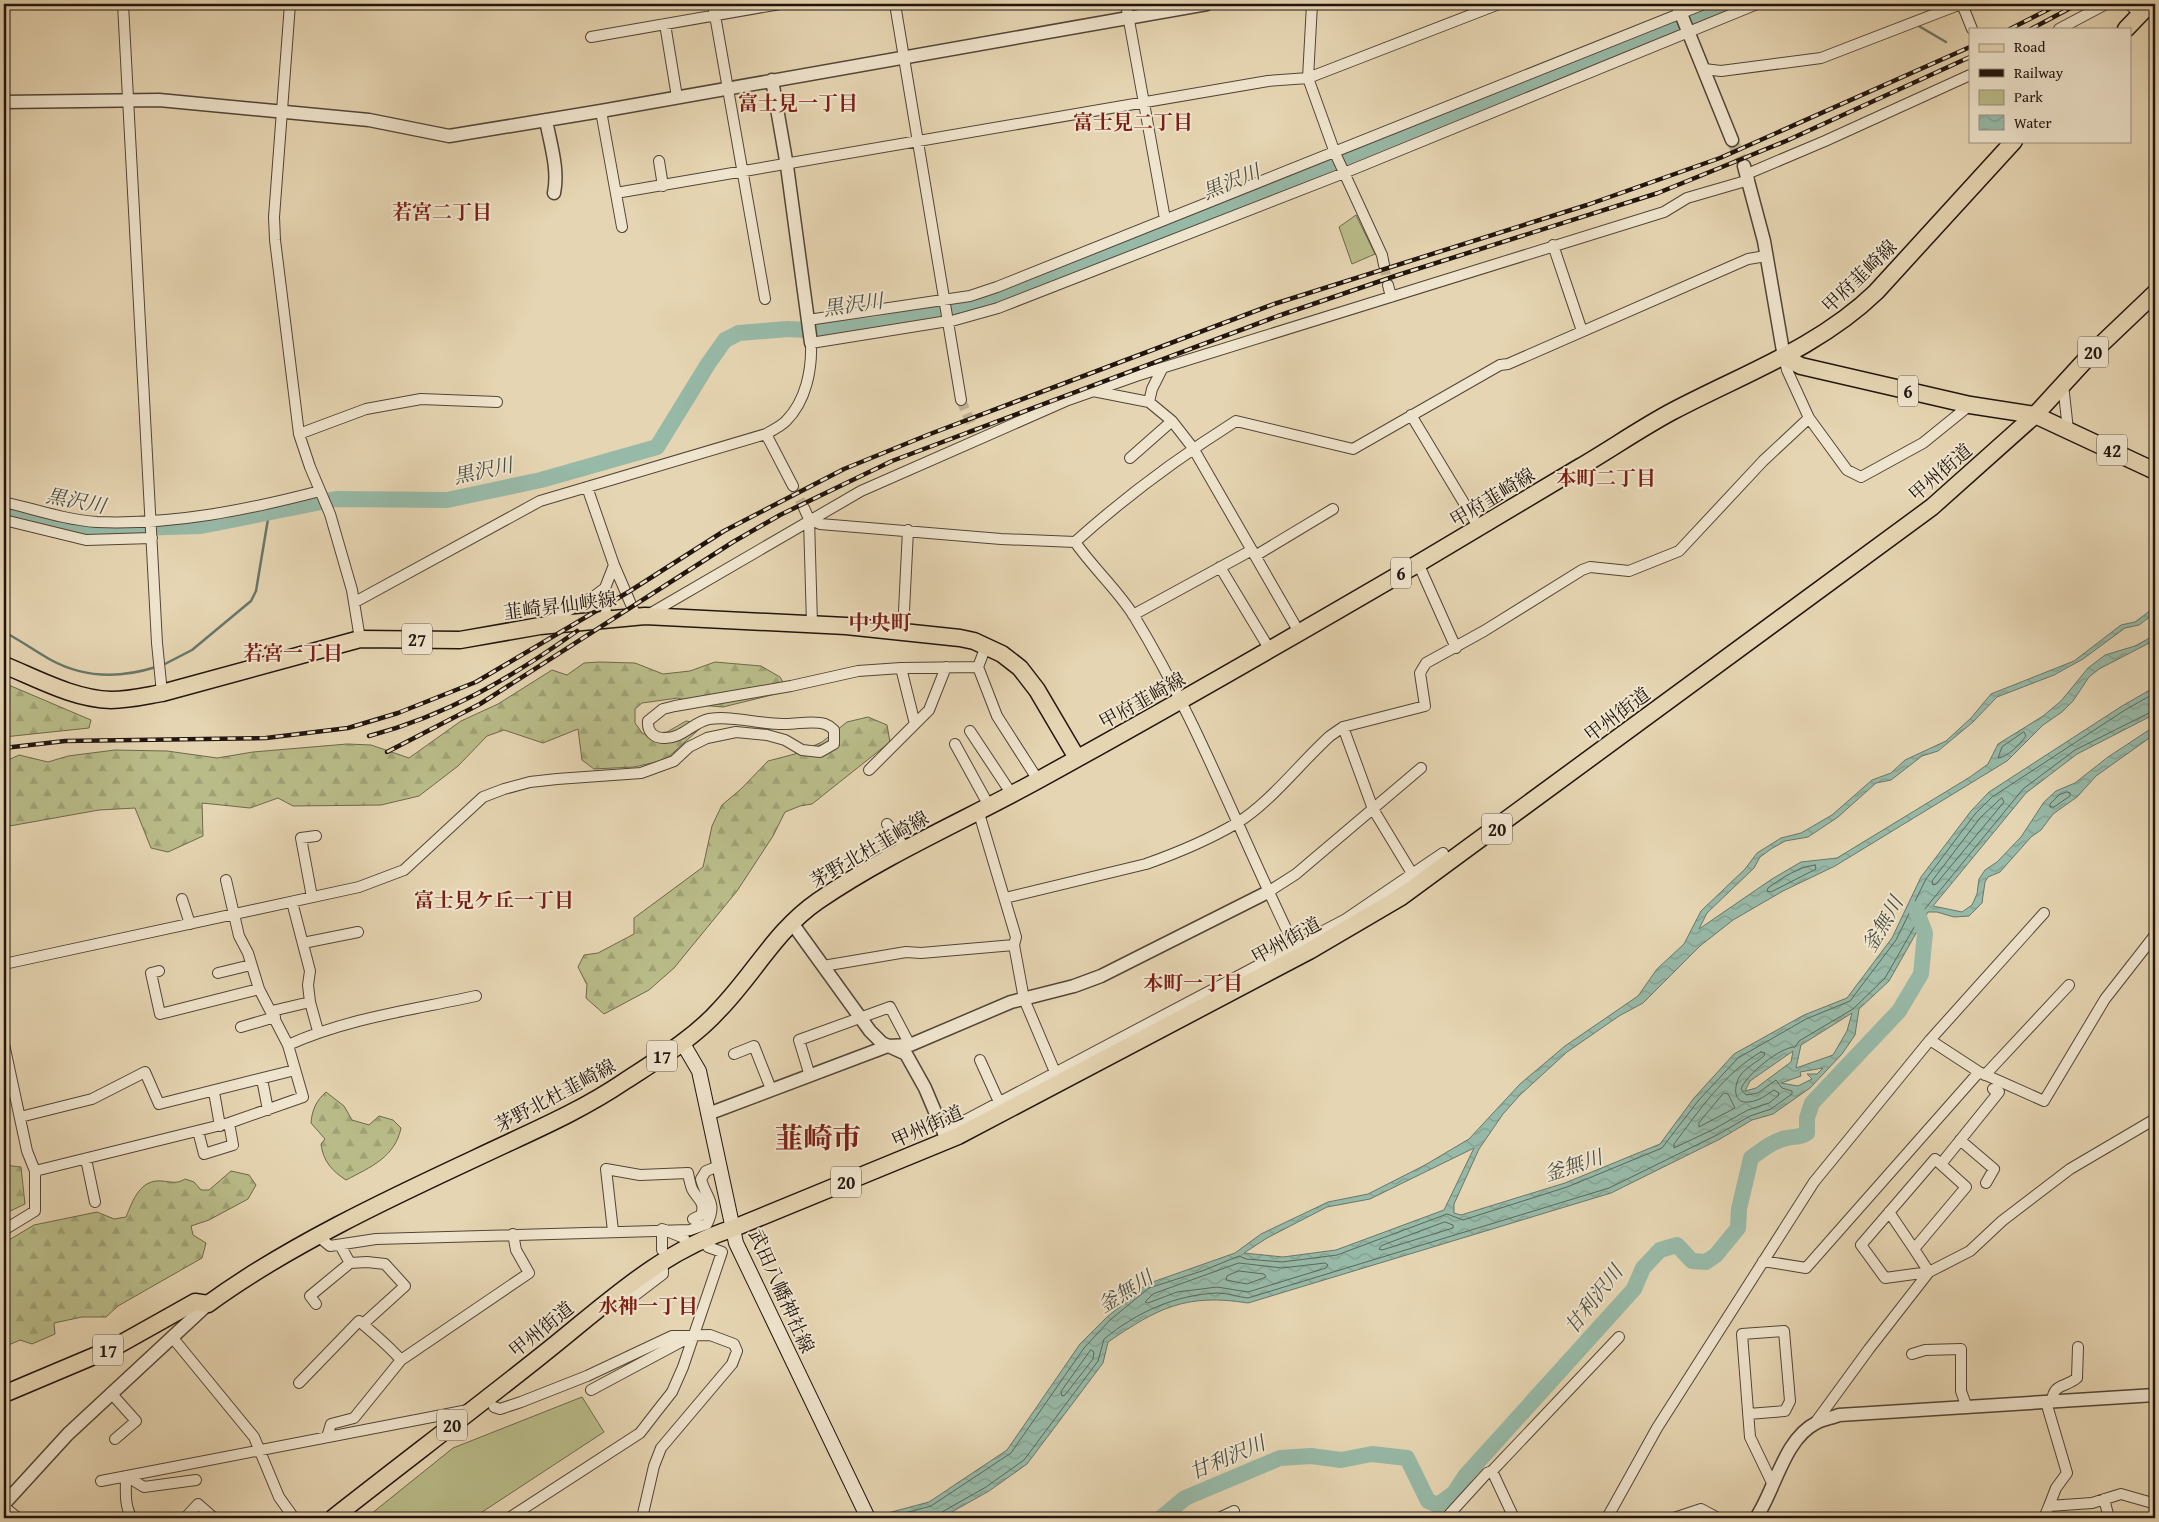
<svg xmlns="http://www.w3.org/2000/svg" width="2159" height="1522" font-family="'Gentium Book Plus','Noto Serif JP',serif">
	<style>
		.green { fill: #b9bc89; stroke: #6d684c }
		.forest { fill: url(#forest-firs); stroke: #6d684c }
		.water { fill: url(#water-waves); stroke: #68776a; fill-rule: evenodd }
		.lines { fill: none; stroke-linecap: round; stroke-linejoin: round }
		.shore { stroke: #5c675a; stroke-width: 1 }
		.stream { stroke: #68776a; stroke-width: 2.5 }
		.river { stroke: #97b9a7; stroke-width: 16 }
		.minor-tunnel { stroke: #bfaf91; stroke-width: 10; stroke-dasharray: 10 5; stroke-linecap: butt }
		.tertiary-tunnel { stroke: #bfaf91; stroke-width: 12; stroke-dasharray: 12 6; stroke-linecap: butt }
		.minor-casing { stroke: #524537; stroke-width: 12 }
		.tertiary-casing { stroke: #524537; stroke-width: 15 }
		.secondary-casing { stroke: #21150e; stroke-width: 16 }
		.primary-casing { stroke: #21150e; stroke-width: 19 }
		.trunk-casing { stroke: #21150e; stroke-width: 19 }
		.minor { stroke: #efe4cd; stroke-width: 10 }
		.tertiary { stroke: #efe4cd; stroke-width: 12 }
		.secondary { stroke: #efe4cd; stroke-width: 14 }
		.primary { stroke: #e6d5b2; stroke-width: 16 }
		.trunk { stroke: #e6d5b2; stroke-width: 16 }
		.rail-casing { stroke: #21150e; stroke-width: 4.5 }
		.rail { stroke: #efe4cd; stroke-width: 2.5; stroke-dasharray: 8; stroke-linecap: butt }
		.labels { text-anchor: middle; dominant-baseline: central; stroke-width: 4; stroke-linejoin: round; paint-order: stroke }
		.shield { fill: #efe4cd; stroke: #5f5347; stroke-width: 1 }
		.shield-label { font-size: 18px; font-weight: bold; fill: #21150e }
		.street-label { font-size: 19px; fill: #21150e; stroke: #efe4cd }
		.neighbourhood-label { font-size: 20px; font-weight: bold; fill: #7a1f14; stroke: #efe4cd }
		.water-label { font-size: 20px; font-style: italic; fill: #4a4e44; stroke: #efe4cd }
		.quarter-label { font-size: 21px; font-weight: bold; fill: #7a1f14; stroke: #efe4cd }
		.town-label { font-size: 29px; font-weight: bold; fill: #7a1f14; stroke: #efe4cd }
	</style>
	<defs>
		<pattern id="forest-firs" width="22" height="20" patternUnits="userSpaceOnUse" patternTransform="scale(1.25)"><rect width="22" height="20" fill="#b9bc89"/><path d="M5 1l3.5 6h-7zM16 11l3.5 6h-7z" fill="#9fa175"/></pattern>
		<pattern id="water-waves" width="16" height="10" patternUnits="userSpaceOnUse" patternTransform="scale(1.25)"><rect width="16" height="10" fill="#97b9a7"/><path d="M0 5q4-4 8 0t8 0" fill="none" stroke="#829e8f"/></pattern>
	</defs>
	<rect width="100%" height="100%" fill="#e6d5b2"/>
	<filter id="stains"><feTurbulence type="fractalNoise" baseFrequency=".004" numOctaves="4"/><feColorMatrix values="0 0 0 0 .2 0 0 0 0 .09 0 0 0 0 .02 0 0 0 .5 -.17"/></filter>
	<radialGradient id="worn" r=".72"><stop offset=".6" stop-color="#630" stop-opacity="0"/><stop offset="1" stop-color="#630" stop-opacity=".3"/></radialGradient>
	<path class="green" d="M1356 215 1375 254 1352 264 1339 227Z
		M582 1397 604 1432 473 1518H366L453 1448Z"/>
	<path class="forest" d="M599 662 635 663 663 674 690 671 715 662 761 666 780 677 788 691 723 707 699 705 678 698 642 703 635 709V723L643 734 667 732 686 721 705 724 665 760 634 767 594 769 582 760 578 729 543 743 504 730 487 736 458 766 419 796 381 805 293 806 278 798 250 808 202 803 203 836 168 852 151 848 135 808 99 810 4 827V762L19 755 48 762 68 756 115 750 167 751 217 758 253 752 347 744 371 745 409 758 461 721 498 704 552 670 567 675 584 663Z
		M4 686H11L91 720 89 728 4 737Z
		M868 717 887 725 890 742 812 804 800 806 785 812 773 836 737 891 674 968 649 990 604 1014 586 998 587 985 578 967 584 955 598 953 634 934V918L703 867 712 826 722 805 741 789 768 761 795 754 822 742 847 722Z
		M326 1092 344 1106 352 1120 369 1125 379 1116 393 1120 401 1128C395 1157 371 1167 346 1180 332 1171 323 1161 321 1144L325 1139 311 1123C312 1110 316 1101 326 1092Z
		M4 1165 21 1167 25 1204 4 1214Z
		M231 1171 249 1175 256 1185 248 1199 209 1220 191 1226 193 1235 206 1243 202 1258 118 1306 106 1317H82L54 1323 55 1334 32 1344 20 1340 4 1347V1243L34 1225 97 1212 114 1219 126 1217C133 1200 140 1179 162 1181 172 1182 177 1184 185 1179L194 1182 201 1190H209Z"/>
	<path class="water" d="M2155 607V613L2139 625 2125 628 2083 659 2054 675 1997 697 1973 722 1938 751 1922 756 1891 780 1876 783 1838 817 1808 837 1785 841 1771 849 1760 857 1754 868 1707 913 1699 929 1772 879 1801 862 1837 858 1970 777 1988 764 1998 744 2043 716 2061 701 2088 668 2105 655 2135 646 2155 635V640L2099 669 2089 677 2073 701 2062 712 2043 725 2007 761 1835 866 1783 891 1733 920 1700 946 1643 1003 1619 1016 1567 1052 1520 1095 1503 1114 1479 1149 1454 1204V1213L1461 1215 1565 1183 1660 1144 1694 1098 1734 1054 1804 1015 1847 998 1892 938 1921 877 1971 811 1989 792 2122 706 2155 687V714L2077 754 2026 793 1933 906 1962 912 1972 905 1977 894 1979 879 1985 870 1997 862 2021 837 2044 802 2056 791 2075 783 2108 757 2155 726V734L2096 776 2077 797 2053 814 2041 830 2031 837 2000 872 1988 877 1985 882 1982 903 1969 916 1954 917 1937 912H1928L1889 981 1859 1009 1855 1035 1842 1054 1810 1088 1773 1114 1752 1120 1720 1139 1611 1193 1248 1303C1186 1293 1158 1308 1108 1342L1103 1363 1027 1464 989 1491 941 1518H876L884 1514 929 1502 1007 1450 1080 1344 1107 1317 1147 1284 1235 1253 1261 1234 1328 1202 1368 1194 1425 1165 1469 1139 1520 1084 1565 1046 1638 996 1657 969 1684 944 1701 911 1745 869 1757 853 1781 838 1801 833 1832 815 1872 780 1891 773 1905 760 1946 741 1971 718 1991 694 2074 661 2121 625 2135 622ZM1852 1013 1847 1031 1833 1055 1796 1068 1801 1045ZM1793 1051 1791 1062 1756 1088 1745 1091 1750 1081ZM1823 1068 1817 1074H1807L1812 1079 1798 1086 1781 1083 1801 1076 1800 1072ZM1474 1148 1444 1210 1336 1250 1283 1257 1244 1253 1267 1238 1327 1207 1370 1199Z"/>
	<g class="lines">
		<path class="shore" d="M2024 732 2026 736C2020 744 2008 757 1998 758L2002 747Z
			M2067 792 2070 793V796L2054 807H2050V804L2059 795Z
			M2002 798 2004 802 1936 884 1933 885 1932 881 1980 818Z
			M1815 865 1816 869 1771 892 1767 891 1768 888C1782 878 1798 867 1815 865Z
			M1761 1052 1765 1053 1764 1056C1757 1062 1745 1068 1740 1076 1734 1085 1732 1104 1749 1102 1759 1101 1766 1095 1774 1090L1779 1093 1778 1096 1769 1103 1748 1110 1714 1129 1674 1148V1144C1699 1111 1724 1073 1761 1052Z
			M1724 1093 1728 1094 1735 1108 1699 1127V1123Z
			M1445 1222 1453 1225V1228L1382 1250 1379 1249 1381 1246Z
			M1239 1263 1282 1268 1325 1263 1328 1265 1326 1268 1248 1292 1217 1287 1177 1292 1148 1303 1145 1302 1153 1294Z
			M1239 1271 1264 1274 1266 1277 1247 1284 1226 1280 1227 1276Z
			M1091 1350 1094 1352 1093 1359 1065 1395 1062 1396 1061 1392Z
			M886 1518 931 1506 1011 1453 1084 1348 1110 1320 1149 1288 1202 1271 1239 1256 1246 1259 1282 1262 1337 1255 1447 1214 1463 1220 1567 1187 1662 1148 1698 1101 1738 1058 1806 1019 1850 1001 1896 940 1926 879 1975 814 1992 797 2125 710 2155 693
			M939 1518 942 1512 986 1487 1024 1460 1098 1361 1104 1339C1137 1312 1175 1295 1217 1293 1228 1293 1238 1297 1248 1298L1609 1188 1717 1135 1750 1116 1771 1109 1792 1094V1091L1782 1088 1776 1080 1758 1093 1746 1095 1741 1089C1746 1075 1780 1047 1795 1047L1799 1041 1853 1009 1885 978 1924 910 2023 789 2075 750 2155 710"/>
		<path class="stream" d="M1917 25 1946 42
			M4 632C20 640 35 651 51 660 84 678 121 678 156 667
			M161 666 192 650 251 601 256 591 269 513"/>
		<path class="river" d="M4 507 99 529 201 526 336 499 447 500 541 480 657 447 708 364 725 340 739 333 788 329 823 331 874 325 968 307 1160 233 1720 4
			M1161 1518 1185 1498 1280 1458 1311 1456 1341 1460 1372 1454 1407 1458 1428 1501 1438 1505 1454 1493 1466 1475 1634 1289 1643 1268 1660 1250 1677 1245 1692 1261 1706 1262 1716 1255 1738 1228 1739 1209 1751 1158C1762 1150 1774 1140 1787 1138 1796 1136 1799 1138 1807 1133V1118L1812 1103 1899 1011 1921 974 1925 933 1916 909"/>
		<path class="minor-tunnel" d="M1384 265 1388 285
			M961 400 975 433
			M793 486 804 508"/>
		<path class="tertiary-tunnel" d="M1732 140 1744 166"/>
		<defs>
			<path id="minor" d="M123 4 157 643 162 693
				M290 4 274 217 275 240 299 434 310 467 330 514 352 590 360 639
				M713 4 765 299
				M895 4 961 400
				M1126 4 1165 219
				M1312 4 1308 78 1335 153 1382 255 1384 265
				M1962 4 1972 29
				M2129 4 2140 14
				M665 24 677 97
				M2059 29 2106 4
				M591 37 780 4
				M1704 69 1721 71 1821 58 1961 4
				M601 111 622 227
				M659 161 663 186
				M1747 174 1825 141 1970 75
				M616 193 1268 81 1308 78 1499 4
				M1553 245 1582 331
				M1388 285 1391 297
				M808 320 970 296 997 287 1704 4
				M948 322 998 308 1344 173 1757 4
				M1784 357 1787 370 1809 418 1847 470 1861 477 1923 443 1970 405
				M1162 369 1152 389 1149 402 1172 421 1193 448 1299 632
				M2063 384 2068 430
				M1093 391 1149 402
				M1411 415 1479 528
				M299 434 366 409 421 399 497 402
				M766 434 793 486
				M1130 458 1172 421
				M587 487 614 565 636 616
				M4 502C34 509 66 520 97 522 173 525 247 510 320 491
				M804 508 809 519 812 624
				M809 519 820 524 1001 539 1075 542C1125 497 1179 457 1236 421L1353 449 1500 365 1508 364 1748 259 1766 256
				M4 520 86 540 152 538
				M1075 542C1093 568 1117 589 1134 616 1198 721 1240 835 1294 945
				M1255 556 1333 509
				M1418 563 1456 648
				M1220 567 1270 650
				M355 602 540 501 766 434C773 430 781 426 786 421 806 401 812 370 811 343L948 321
				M1133 615 1252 550
				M646 616 861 491 1068 400 1136 376 1664 212 1687 198 1749 180
				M606 619 605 588 614 565
				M547 622 593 597 605 588
				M903 631 908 530
				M978 667 997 716 1038 780
				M901 668 915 724
				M1343 727 1373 809 1413 875
				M970 731 1011 793
				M955 744 988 804
				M869 770 929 710 946 667
				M978 810 1016 937 1014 945 1024 999 1055 1072
				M887 824 906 849
				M1268 892 1296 874 1421 768
				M312 897 301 838 316 836
				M1005 898 1146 864C1177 853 1210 839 1237 823 1270 803 1301 762 1330 736L1343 727 1425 706 1420 673 1426 663 1484 631 1582 570 1590 567 1629 571 1679 551 1763 461 1809 418
				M182 899 190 924
				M292 902 310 971 308 985 310 1002 318 1031
				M303 943 358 932
				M4 964 359 887 404 870 483 797 504 789 530 782 557 779 641 773 674 761 689 747 707 738 736 732 767 735 785 740 802 750 820 752 834 744V730C831 727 828 725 825 724 813 720 798 724 786 724 761 725 734 715 709 719 693 722 682 739 664 738 654 738 647 732 648 721L663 709 675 706 791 686 858 671 901 668 978 667 986 646
				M823 966 906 952 921 953 1014 945
				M159 971 151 973 160 1014 259 989
				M218 973 251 965
				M272 1011 310 1002
				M241 1027 275 1017
				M1930 1040 2044 913
				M4 1044 27 1151 35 1171 229 1123 303 1097 288 1045 259 989 248 953 239 936 226 880
				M288 1045C348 1018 412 1010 476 996
				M734 1054 754 1046 771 1089
				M980 1060 999 1102
				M1985 1075 2069 985
				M810 1076 799 1040 890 1007 910 1045
				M262 1079 268 1110
				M214 1092 220 1126
				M20 1117 92 1099 145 1072 159 1104 295 1070
				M198 1131 204 1154 233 1145 229 1123
				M943 1132 1346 919 1443 853
				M1960 1140 1994 1169 1986 1183
				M86 1159 95 1202
				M1935 1159 1966 1187 1914 1249 1929 1272 1885 1278 1861 1245Z
				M1941 1164 1999 1092 1993 1089
				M1889 1212 1914 1249
				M4 1230 35 1211V1171
				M613 1231 606 1169 640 1175 688 1173C689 1178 690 1184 692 1189 697 1199 706 1202 701 1215L693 1219
				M319 1237 330 1246 376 1239 690 1230 707 1224C718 1202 706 1199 701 1179L706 1171 719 1166
				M340 1245 350 1263
				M662 1250V1229L684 1238
				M1763 1261 1806 1268 1979 1072
				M316 1304 310 1296 350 1263 367 1262 385 1264 405 1286 363 1324
				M621 1306 663 1274V1270
				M172 1337 254 1437 279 1497 294 1518
				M1912 1354 1925 1350 1961 1349V1391L1967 1408
				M299 1383 359 1321C374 1334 388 1345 401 1360
				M591 1390 688 1338
				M111 1393 136 1421 115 1439
				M2046 1402 2067 1473 2056 1488 2049 1506
				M2052 1402C2053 1383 2065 1388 2077 1378L2078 1347
				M494 1407 500 1409 521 1402 587 1376 672 1336 710 1335 734 1344 737 1351 732 1364 661 1448 654 1466 642 1518
				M1748 1414 1785 1411 1790 1401 1784 1331 1742 1334 1750 1437 1773 1485
				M1815 1423 1869 1349 1929 1272 1970 1251 2002 1221 2070 1169 2155 1119
				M327 1437 331 1424 354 1418 401 1360 529 1273 516 1250 513 1234
				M1492 1471 1514 1518
				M126 1476 144 1487 196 1480
				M126 1476C126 1490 124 1506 132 1518
				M101 1481 468 1410
				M2104 1499 2109 1518
				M4 1507 18 1518
				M185 1518 198 1504 214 1518
				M509 1518 640 1433 657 1411 672 1392 683 1367 722 1252 708 1247
				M1219 1518 1234 1511
				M1446 1518 1487 1473 1492 1471 1619 1337
				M1607 1518 1657 1428 1814 1182 1930 1040 1979 1072 2044 1101 2105 999 2155 935
				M1674 1518 1701 1509 1718 1518
				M2044 1518 2049 1506 2092 1503 2121 1494 2149 1502 2155 1501"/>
			<path id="tertiary" d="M1677 4 1732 140
				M772 80 787 166 811 343
				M4 102 159 100 369 120 449 136 601 111 1207 4
				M546 120C550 143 559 169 554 193
				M1744 166 1764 241 1784 357
				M792 923 870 1031 882 1043 906 1054 925 1088 947 1140
				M708 1114 888 1046 910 1045 1011 1002 1074 986 1101 976 1268 892
				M4 1504 68 1434 208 1304
				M1756 1518C1775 1490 1784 1439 1816 1423 1823 1419 1832 1418 1839 1415L2155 1395"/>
			<path id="secondary" d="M682 1042 699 1071 736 1243 868 1518"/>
			<path id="primary" d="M2126 29 2150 4
				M1784 357 1801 366 1970 405 2035 415 2155 471
				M4 665C38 679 74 699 111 700 129 700 145 696 162 693L360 639 460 640 540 626 645 616 846 626 960 638 974 641 1002 654 1020 668 1037 690 1077 758
				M4 1394 113 1348 195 1302 208 1304C286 1247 388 1199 476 1158 526 1134 578 1113 625 1081 657 1060 693 1039 719 1010 754 974 776 930 818 901 888 853 968 819 1042 778 1169 708 1294 636 1419 563 1473 531 1527 499 1580 467 1611 449 1641 428 1673 411 1743 374 1818 348 1876 292L2014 141"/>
			<path id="trunk" d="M333 1518C403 1463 473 1410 542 1355 603 1307 658 1252 734 1228L958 1136 1309 951 1401 897 1932 507 2035 415 2090 355 2155 293"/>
		</defs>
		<use href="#minor" class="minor-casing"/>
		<use href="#tertiary" class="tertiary-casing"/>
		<use href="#secondary" class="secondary-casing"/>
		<use href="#primary" class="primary-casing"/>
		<use href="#trunk" class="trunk-casing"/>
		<use href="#minor" class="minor"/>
		<use href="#tertiary" class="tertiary"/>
		<use href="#secondary" class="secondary"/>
		<use href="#primary" class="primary"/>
		<use href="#trunk" class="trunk"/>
		<defs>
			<path id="rail" d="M2010 29 2059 4
				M2031 29 2078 4
				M369 736C448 715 511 678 577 631
				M4 748 65 741 266 738 348 728 398 713 476 682 630 591 724 531 844 469 930 434 1274 304 1587 205 1720 158 1970 47
				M387 752 480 704 733 542 780 515 892 461 1278 316 1398 275 1658 193 1786 141 1970 57"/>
		</defs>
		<use href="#rail" class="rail-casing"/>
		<use href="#rail" class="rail"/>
	</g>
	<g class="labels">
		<g class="shield">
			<rect x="2078" y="336.5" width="30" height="31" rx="4"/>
			<rect x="1898" y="375.5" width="20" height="31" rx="4"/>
			<rect x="2097" y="434.5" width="30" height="31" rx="4"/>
			<rect x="1391" y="557.5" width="20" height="31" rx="4"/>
			<rect x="402" y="623.5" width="30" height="31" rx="4"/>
			<rect x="1482" y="813.5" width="30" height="31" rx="4"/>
			<rect x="647" y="1040.5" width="30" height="31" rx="4"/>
			<rect x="831" y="1166.5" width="30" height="31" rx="4"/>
			<rect x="93" y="1334.5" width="30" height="31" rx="4"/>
			<rect x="437" y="1409.5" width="30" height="31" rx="4"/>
		</g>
		<g class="shield-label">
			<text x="2093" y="352">20</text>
			<text x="1908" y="391">6</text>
			<text x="2112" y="450">42</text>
			<text x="1401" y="573">6</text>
			<text x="417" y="639">27</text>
			<text x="1497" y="829">20</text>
			<text x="662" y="1056">17</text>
			<text x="846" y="1182">20</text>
			<text x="108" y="1350">17</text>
			<text x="452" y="1425">20</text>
		</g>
		<g class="street-label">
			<text transform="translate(1859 276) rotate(-44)">甲府韮崎線</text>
			<text transform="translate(1940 472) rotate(-41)">甲州街道</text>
			<text transform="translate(1492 497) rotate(-31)">甲府韮崎線</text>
			<text transform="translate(560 605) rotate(-7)">韮崎昇仙峡線</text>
			<text transform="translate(1142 700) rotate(-29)">甲府韮崎線</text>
			<text transform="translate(1617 714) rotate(-37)">甲州街道</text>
			<text transform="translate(869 849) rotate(-30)">茅野北杜韮崎線</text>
			<text transform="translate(1286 940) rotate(-29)">甲州街道</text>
			<text transform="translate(555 1095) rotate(-28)">茅野北杜韮崎線</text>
			<text transform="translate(927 1126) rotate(-24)">甲州街道</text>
			<text transform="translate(782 1291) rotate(66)">武田八幡神社線</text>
			<text transform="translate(541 1329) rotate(-39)">甲州街道</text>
		</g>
		<g class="neighbourhood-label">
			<text x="798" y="102">富士見一丁目</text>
			<text x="1133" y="121">富士見二丁目</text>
			<text x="442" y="211">若宮二丁目</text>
			<text x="1606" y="477">本町二丁目</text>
			<text x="293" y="652">若宮一丁目</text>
			<text x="494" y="899">富士見ケ丘一丁目</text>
			<text x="1193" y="982">本町一丁目</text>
			<text x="648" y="1305">水神一丁目</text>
		</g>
		<g class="water-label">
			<text transform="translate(1231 181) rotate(-22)">黒沢川</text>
			<text transform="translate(853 304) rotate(-8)">黒沢川</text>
			<text transform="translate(483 470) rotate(-12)">黒沢川</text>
			<text transform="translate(76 500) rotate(11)">黒沢川</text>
			<text transform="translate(1882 924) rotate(-60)">釜無川</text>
			<text transform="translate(1573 1165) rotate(-18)">釜無川</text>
			<text transform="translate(1125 1291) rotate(-32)">釜無川</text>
			<text transform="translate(1593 1299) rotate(-52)">甘利沢川</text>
			<text transform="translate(1227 1457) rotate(-23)">甘利沢川</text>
		</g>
		<g class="quarter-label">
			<text x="880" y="622">中央町</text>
		</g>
		<g class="town-label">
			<text x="818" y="1137">韮崎市</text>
		</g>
	</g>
	<rect width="2159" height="1522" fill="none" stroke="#e6d5b2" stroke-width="20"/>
	<rect x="5" y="5" width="2149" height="1512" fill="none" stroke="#21150e" stroke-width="2.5"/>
	<rect x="10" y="10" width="2139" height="1502" fill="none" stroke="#21150e"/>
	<rect x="1969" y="28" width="162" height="115" fill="#efe4cd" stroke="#9d9181"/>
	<rect x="1979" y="44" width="25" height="8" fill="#e6d5b2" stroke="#9d9181"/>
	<text x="2014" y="52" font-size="15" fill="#21150e">Road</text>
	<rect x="1979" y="69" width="25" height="8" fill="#21150e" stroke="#9d9181"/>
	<text x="2014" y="78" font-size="15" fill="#21150e">Railway</text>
	<rect x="1979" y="90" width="25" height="15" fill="#b9bc89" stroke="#9d9181"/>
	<text x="2014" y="102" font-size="15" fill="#21150e">Park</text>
	<rect x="1979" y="115" width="25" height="15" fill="url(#water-waves)" stroke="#9d9181"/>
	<text x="2014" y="128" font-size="15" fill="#21150e">Water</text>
	<rect width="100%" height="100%" filter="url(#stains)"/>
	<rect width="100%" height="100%" fill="url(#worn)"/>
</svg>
